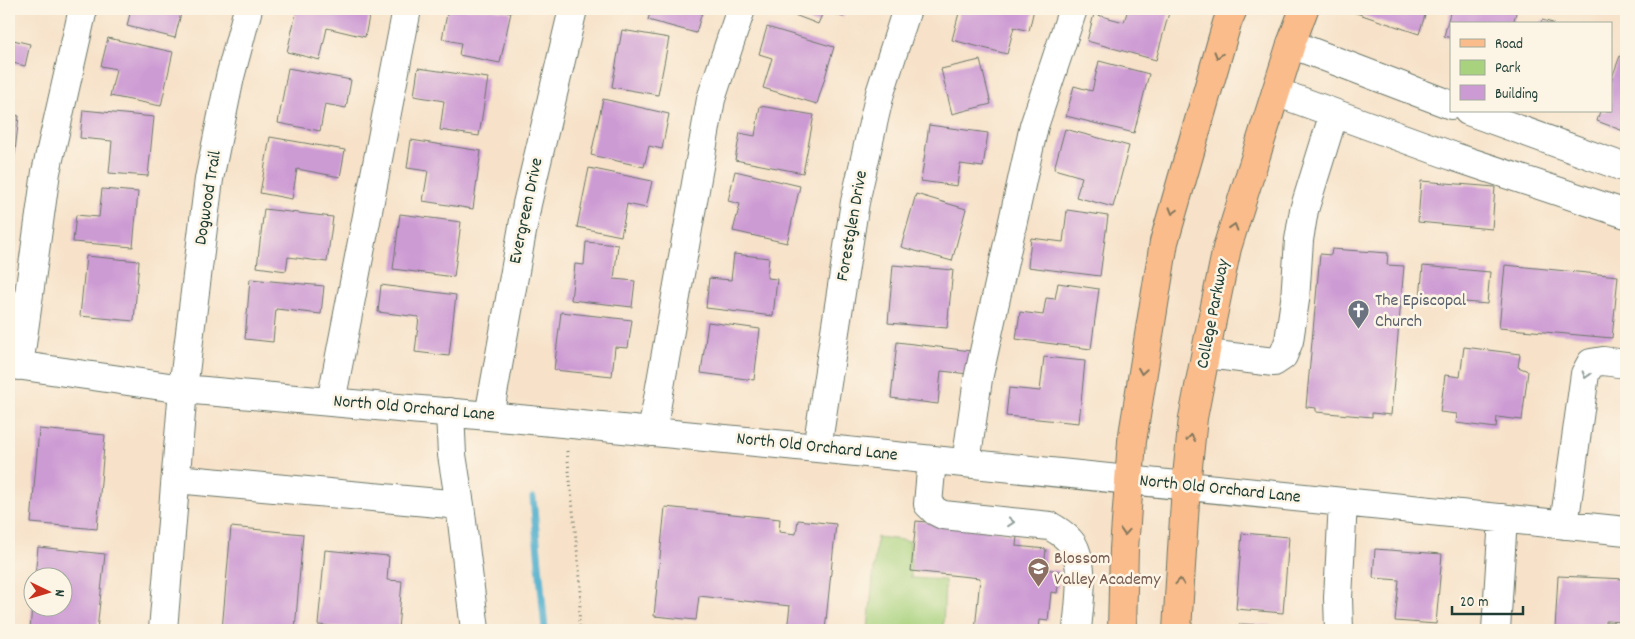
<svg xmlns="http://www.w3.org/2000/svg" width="1635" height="639" font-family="Dekko,sans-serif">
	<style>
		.park { fill: #a8d27e; stroke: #648859 }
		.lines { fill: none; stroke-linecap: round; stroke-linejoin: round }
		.stream { stroke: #4eaecd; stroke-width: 7 }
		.building { fill: #cd9bd4 }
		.minor-casing { stroke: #6b7768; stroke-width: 30 }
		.major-casing { stroke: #6b7768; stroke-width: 30 }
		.path { stroke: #6b7768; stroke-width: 3; stroke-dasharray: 1 4; stroke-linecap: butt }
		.minor { stroke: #fff; stroke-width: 28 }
		.major { stroke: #fabc8b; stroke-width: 28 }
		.oneway { stroke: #82765b }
		.oneway2 { stroke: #8f9e9a }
		.labels { text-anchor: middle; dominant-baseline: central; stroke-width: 5; stroke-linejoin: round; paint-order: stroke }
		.street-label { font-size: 18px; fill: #1f3d34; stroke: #fcf5e5 }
		.worship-label { font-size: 18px; fill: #5b616d; stroke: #fcf5e5; text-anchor: start }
		.education-label { font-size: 18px; fill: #785e54; stroke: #fcf5e5; text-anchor: start }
	</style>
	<rect width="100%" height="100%" fill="#fcf5e5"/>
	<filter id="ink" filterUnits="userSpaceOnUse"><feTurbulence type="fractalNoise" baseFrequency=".02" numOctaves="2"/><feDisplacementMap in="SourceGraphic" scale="10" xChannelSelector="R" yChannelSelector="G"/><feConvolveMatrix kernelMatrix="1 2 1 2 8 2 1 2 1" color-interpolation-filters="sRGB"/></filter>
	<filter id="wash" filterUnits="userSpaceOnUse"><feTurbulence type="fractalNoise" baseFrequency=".0096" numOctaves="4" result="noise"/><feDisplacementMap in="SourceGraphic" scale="20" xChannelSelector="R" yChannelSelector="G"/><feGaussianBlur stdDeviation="1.12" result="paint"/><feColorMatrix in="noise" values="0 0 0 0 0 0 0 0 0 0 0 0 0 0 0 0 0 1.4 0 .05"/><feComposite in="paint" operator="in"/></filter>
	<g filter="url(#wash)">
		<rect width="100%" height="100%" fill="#f7e2c9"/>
		<path class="park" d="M877 537 910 541 911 578 945 580 943 630H868Z"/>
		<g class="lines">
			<path class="stream" d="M533 498 545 630"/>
		</g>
		<g id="blocks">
			<path class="building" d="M9 9H13L9 21Z
				M131 9H182L175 38 127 26Z
				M297 9H359L370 11 365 37 327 28 320 60 287 52Z
				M448 9H492L511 12 500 63 459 55 461 43 442 39Z
				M651 9H703L696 33 648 20Z
				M779 9H846L843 17 824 10 818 24Z
				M960 9H1034L1029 31 1014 27 1007 54 952 40Z
				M1128 9H1170L1156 60 1087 41 1094 14 1124 22Z
				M1354 9H1427L1419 34 1353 12Z
				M1451 9H1517L1513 24H1451V38L1444 36Z
				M1542 20 1553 23V24H1541Z
				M767 27 834 47 817 104 763 88 772 58 759 54Z
				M622 30 669 38 658 95 612 87Z
				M108 38 173 52 161 106 110 96 116 69 101 66Z
				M9 39 30 44 25 66 9 62Z
				M1620 56 1626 58V132L1597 121 1600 111H1611V80Z
				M980 60 991 104 952 114 941 69Z
				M1099 61 1149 74 1134 133 1066 116 1074 86 1092 91Z
				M288 68 351 80 346 108 325 104 320 131 278 123Z
				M418 68 488 78 479 136 440 130 444 101 414 96Z
				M603 99 669 114 662 149 649 146 644 167 591 155Z
				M760 106 814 115 803 173 735 160 740 133 755 136Z
				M83 110 154 117 148 176 109 173 112 141 80 138Z
				M9 114 19 116 13 169 9 168Z
				M929 125 988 133 983 167 960 164 957 186 921 181Z
				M1065 129 1129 146 1113 207 1076 197 1082 177 1054 169Z
				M270 137 345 150 340 177 297 169 292 199 260 193Z
				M411 140 481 151 473 209 423 201 428 171 407 168Z
				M589 168 652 181 646 208 627 204 621 236 577 227Z
				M735 171 800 186 787 243 733 231 740 204 728 201Z
				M1421 181 1495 187 1492 229 1418 222Z
				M102 189 138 192 133 247 73 242 76 215 99 217Z
				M916 194 966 209 952 261 901 247Z
				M264 209 333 217 327 262 288 257 286 271 257 267Z
				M1067 210 1108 216 1100 276 1028 267 1031 238 1063 242Z
				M400 214 461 222 454 277 393 269Z
				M586 242 618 245 614 279 635 281 632 307 571 300 575 264 584 265Z
				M1332 249 1388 253 1387 265 1404 266 1391 415 1372 413V417L1316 412V408L1306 407 1320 254 1331 255Z
				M734 254 769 258 767 278 777 279 773 316 706 308 709 278 731 280Z
				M86 256 139 261 134 321 80 316Z
				M893 265 953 270 947 328 888 323Z
				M1505 265 1618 276 1612 338 1499 328Z
				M1423 266 1490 272 1487 304 1420 298Z
				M250 279 324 286 321 314 276 309 273 342 245 339Z
				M1058 283 1099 289 1091 349 1016 339 1020 312 1043 315 1046 298 1055 299Z
				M381 285 456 295 449 356 415 352 419 317 378 312Z
				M561 312 632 320 628 348 615 347 612 376 554 370Z
				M708 322 760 329 754 380 701 373Z
				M897 342 971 351 969 374 941 371 938 404 891 398Z
				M1464 347 1520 354 1518 367 1528 371 1522 420 1497 417 1496 428 1456 423 1457 414 1440 412 1445 375 1460 377Z
				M1044 357 1085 361 1079 423 1006 416 1009 388 1040 391Z
				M39 429 105 435 97 529 31 523Z
				M665 507 780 519 779 532 796 534 798 520 836 524 825 630H787L790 606 699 596 696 620 654 616Z
				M916 521 983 527 1017 536 1016 546 1046 549 1044 569 1060 571 1057 593 1051 592 1048 621 1040 620 1039 630H975L980 578 911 571Z
				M231 527 303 534 295 630H222Z
				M1242 533 1289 537 1283 613 1236 609Z
				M38 547 105 554 97 630H30L32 606H62V576H35Z
				M1375 549 1442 554 1436 624 1395 621 1399 580 1373 578Z
				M325 550 389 556 387 580 402 581 398 630H373L318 625Z
				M1558 576 1626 579V622L1606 621 1605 630H1555Z
				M1239 624 1306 627V630H1239Z"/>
		</g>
	</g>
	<g filter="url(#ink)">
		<use href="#blocks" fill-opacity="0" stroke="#6b7768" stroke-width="1"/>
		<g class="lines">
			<defs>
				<path id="minor" d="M1291 44 1451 105
					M1276 92 1455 157 1626 214
					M1468 111 1626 168
					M1207 354 1274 362 1283 356 1289 341 1295 300 1299 240 1304 210 1334 113
					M9 364 183 389 489 416 817 448 1626 531
					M19 366 46 172 83 9
					M331 402 407 9
					M450 412 452 455 460 505 475 630
					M489 416 527 204 573 9
					M652 432 711 99 741 9
					M817 448 855 202 880 93 907 9
					M932 460 928 504 935 511 943 515 1050 526C1059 531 1071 539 1075 549 1085 574 1079 604 1077 630
					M966 463 978 379 1034 126 1073 9
					M176 479 460 505
					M1564 525 1585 374 1591 363 1603 361 1626 364
					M163 630 183 389 209 179 230 77 248 9
					M1339 630 1338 598 1343 502
					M1496 630 1503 518"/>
				<path id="major" d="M1122 630 1124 549 1132 441 1164 242 1227 23 1233 9
					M1177 630 1186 486 1193 418 1211 325 1227 248 1291 44 1304 9"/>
			</defs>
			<use href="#minor" class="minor-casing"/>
			<use href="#major" class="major-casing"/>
			<path class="path" d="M567 451 581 588 579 621 580 630"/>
			<use href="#minor" class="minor"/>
			<use href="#major" class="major"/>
		</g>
		<defs><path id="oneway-chevron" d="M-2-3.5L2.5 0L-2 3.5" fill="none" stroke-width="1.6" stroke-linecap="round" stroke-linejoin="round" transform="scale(1.25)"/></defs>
		<g class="oneway">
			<use href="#oneway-chevron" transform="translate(1218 55) rotate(106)"/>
			<use href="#oneway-chevron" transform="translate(1173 211) rotate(106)"/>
			<use href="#oneway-chevron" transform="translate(1234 227) rotate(-73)"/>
			<use href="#oneway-chevron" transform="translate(1142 371) rotate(99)"/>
			<use href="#oneway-chevron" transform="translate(1191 438) rotate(-84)"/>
			<use href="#oneway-chevron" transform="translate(1125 532) rotate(94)"/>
			<use href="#oneway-chevron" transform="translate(1180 582) rotate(-86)"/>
		</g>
		<g class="oneway2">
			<use href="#oneway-chevron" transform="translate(1586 375) rotate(107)"/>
			<use href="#oneway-chevron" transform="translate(1011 522) rotate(5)"/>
		</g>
	</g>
	<defs>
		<symbol id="church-pin" viewBox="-11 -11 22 30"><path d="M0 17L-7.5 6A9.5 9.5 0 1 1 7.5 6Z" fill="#6b7280" stroke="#fcf5e5"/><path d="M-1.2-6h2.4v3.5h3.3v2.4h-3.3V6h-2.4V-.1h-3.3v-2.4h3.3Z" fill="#fff"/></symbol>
		<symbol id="school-pin" viewBox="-11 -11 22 30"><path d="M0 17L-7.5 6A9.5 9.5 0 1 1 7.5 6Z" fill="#8d6e63" stroke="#fcf5e5"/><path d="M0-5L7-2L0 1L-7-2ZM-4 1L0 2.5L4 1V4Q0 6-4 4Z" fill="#fff"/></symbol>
	</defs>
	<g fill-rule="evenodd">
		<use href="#church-pin" x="1346" y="298" width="25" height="34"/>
		<use href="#school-pin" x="1026" y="556" width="25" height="34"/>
	</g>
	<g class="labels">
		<g class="street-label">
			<text transform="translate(209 198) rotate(-81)">Dogwood Trail</text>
			<text transform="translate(527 211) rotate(-78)">Evergreen Drive</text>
			<text transform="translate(853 226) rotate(-80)">Forestglen Drive</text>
			<text transform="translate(1214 314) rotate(-79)">College Parkway</text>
			<text transform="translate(414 409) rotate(5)">North Old Orchard Lane</text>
			<text transform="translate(817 448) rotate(6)">North Old Orchard Lane</text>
			<text transform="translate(1220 490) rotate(6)">North Old Orchard Lane</text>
		</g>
		<g class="worship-label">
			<text x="1375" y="301">The Episcopal<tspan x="1375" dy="21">Church</tspan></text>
		</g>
		<g class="education-label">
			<text x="1054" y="559">Blossom<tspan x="1054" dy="21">Valley Academy</tspan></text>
		</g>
	</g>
	<rect width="1635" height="639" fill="none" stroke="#fcf5e5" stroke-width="30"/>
	<rect x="1450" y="22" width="162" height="90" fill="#fcf5e5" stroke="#a4ab9e"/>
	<rect x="1460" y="39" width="25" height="8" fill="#fabc8b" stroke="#a4ab9e"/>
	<text x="1495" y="48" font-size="15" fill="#1f3d34">Road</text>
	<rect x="1460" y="60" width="25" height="15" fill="#a8d27e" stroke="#a4ab9e"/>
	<text x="1495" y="72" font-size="15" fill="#1f3d34">Park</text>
	<rect x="1460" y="85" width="25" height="15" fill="#cd9bd4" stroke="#a4ab9e"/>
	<text x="1495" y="98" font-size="15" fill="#1f3d34">Building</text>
	<g transform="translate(48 592) rotate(95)"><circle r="24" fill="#fcf5e5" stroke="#a4ab9e"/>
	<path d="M0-4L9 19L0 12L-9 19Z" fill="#c8321e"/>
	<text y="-8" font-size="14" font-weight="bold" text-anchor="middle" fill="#1f3d34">N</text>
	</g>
	<path d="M1452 606v8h71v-8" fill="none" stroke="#1f3d34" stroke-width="2.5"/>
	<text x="1460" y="606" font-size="15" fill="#1f3d34" stroke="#fcf5e5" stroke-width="4" paint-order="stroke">20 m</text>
</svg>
